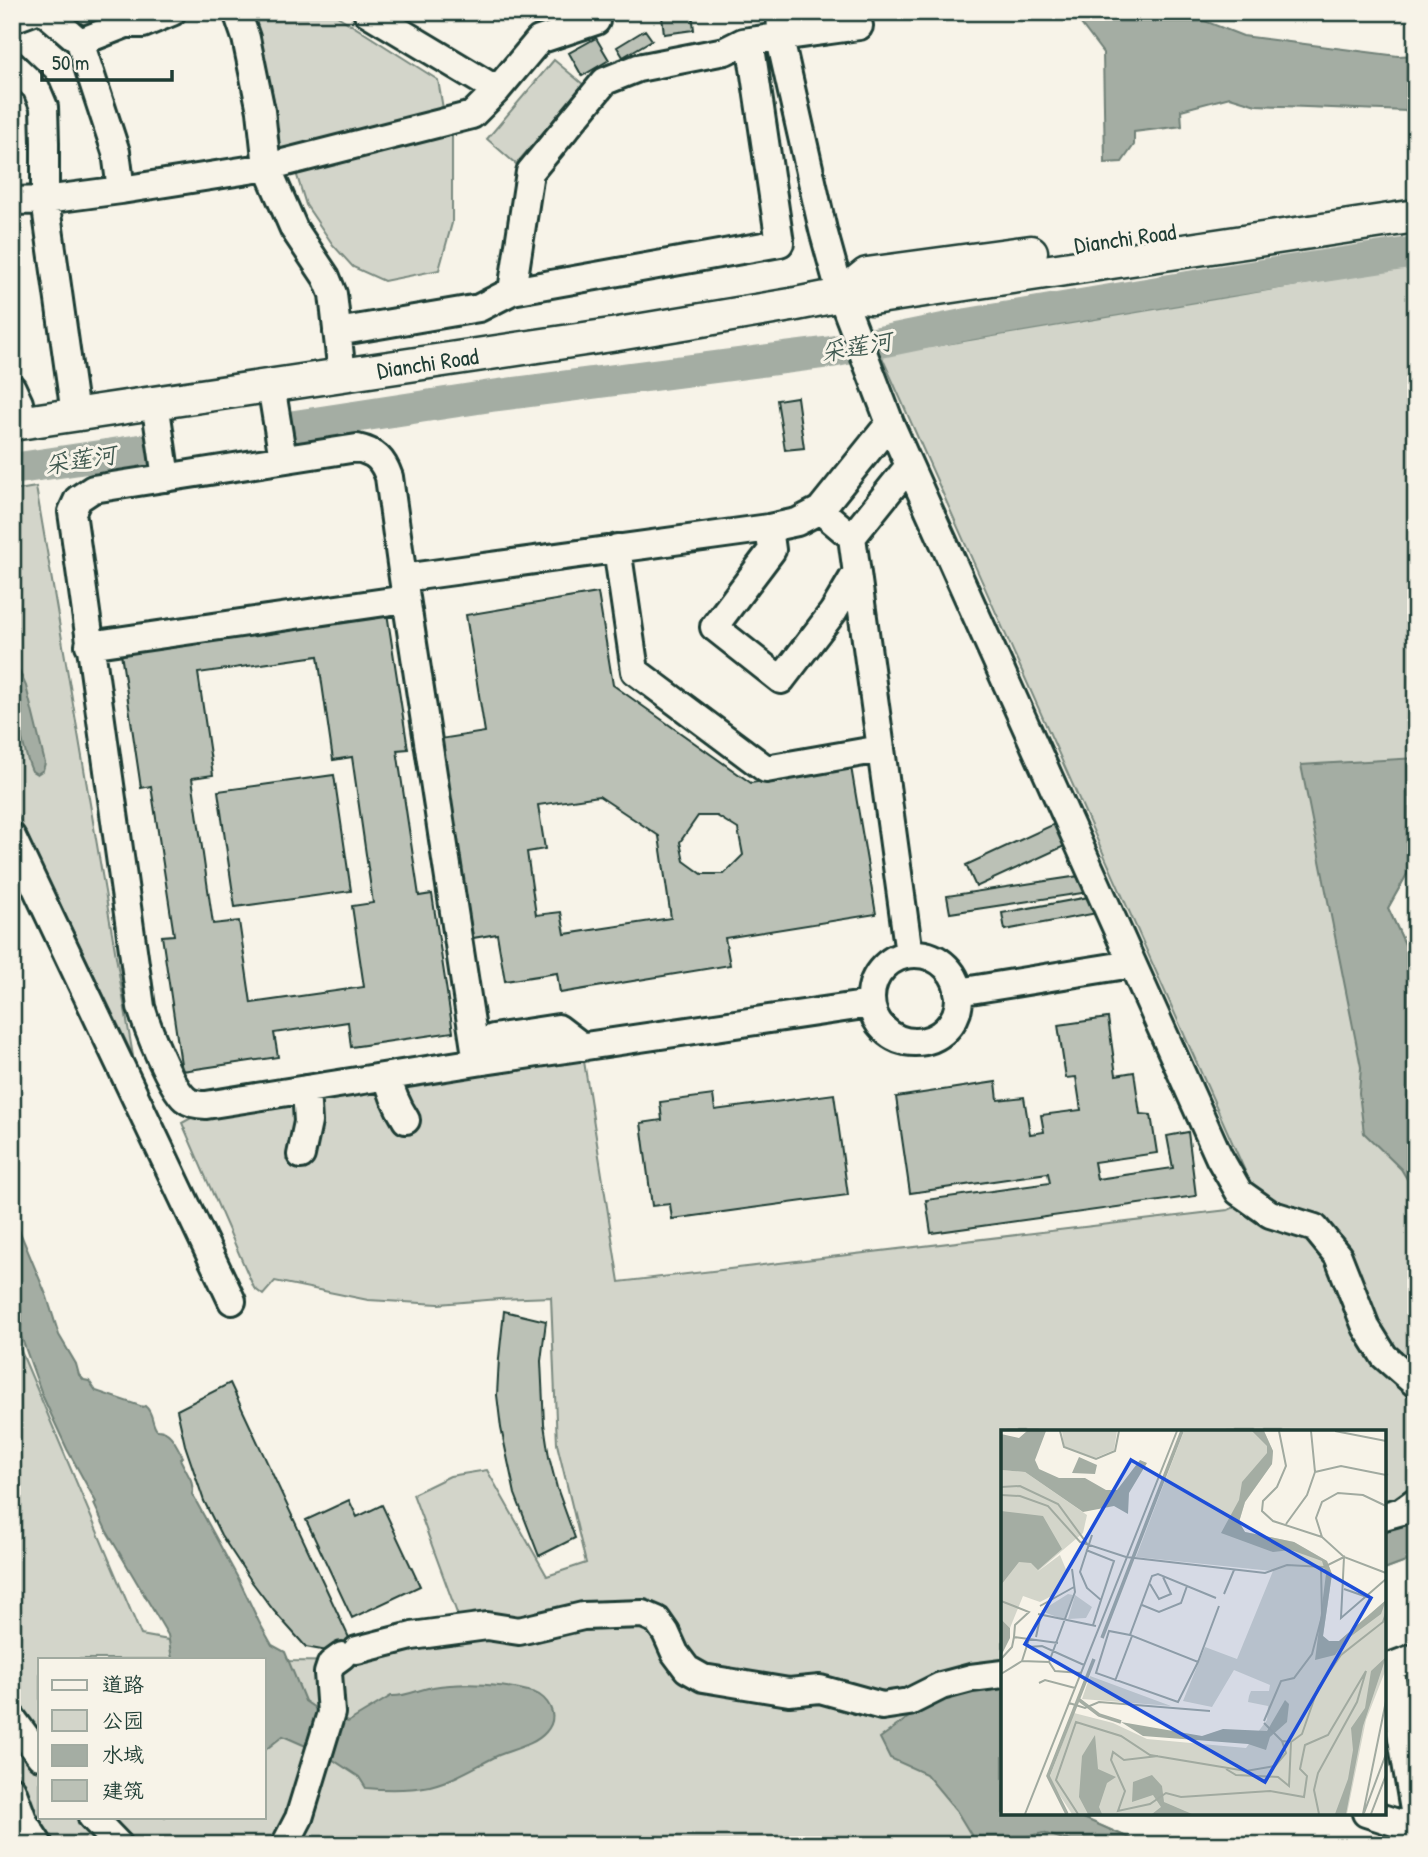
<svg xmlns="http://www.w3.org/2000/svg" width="1428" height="1857" font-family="'Patrick Hand','LXGW WenKai TC',sans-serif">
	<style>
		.green { fill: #d3d5ca; stroke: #79897f; stroke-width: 2; fill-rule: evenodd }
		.water { fill: #a4ada3; stroke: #6f8077; stroke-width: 2 }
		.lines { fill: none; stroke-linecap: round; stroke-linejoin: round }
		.river { stroke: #a4ada3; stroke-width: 32 }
		.building { fill: #bbc1b6; stroke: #1f3d34; stroke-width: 2; fill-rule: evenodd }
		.minor-casing { stroke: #1f3d34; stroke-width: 32 }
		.major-casing { stroke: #1f3d34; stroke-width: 37 }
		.minor { stroke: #f7f3e8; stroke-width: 26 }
		.major { stroke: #f7f3e8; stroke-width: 32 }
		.labels { text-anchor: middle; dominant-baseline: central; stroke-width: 6; stroke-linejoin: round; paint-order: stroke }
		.street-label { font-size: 23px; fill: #1f3d34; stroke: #f7f3e8 }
		.water-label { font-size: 24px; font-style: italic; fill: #405950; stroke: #f7f3e8 }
		.inset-river { fill: none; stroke: #a4ada3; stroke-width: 3.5 }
		.inset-road { fill: none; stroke: #a1aaa0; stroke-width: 2 }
		.view { fill: #1d4ed8; fill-opacity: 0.15; stroke: #1d4ed8; stroke-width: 3.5 }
		.inset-edge { fill: none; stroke: #1f3d34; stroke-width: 3.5 }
	</style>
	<rect width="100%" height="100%" fill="#f7f3e8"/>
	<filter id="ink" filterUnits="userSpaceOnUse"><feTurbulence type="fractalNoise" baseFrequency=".0143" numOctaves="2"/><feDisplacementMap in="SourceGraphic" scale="14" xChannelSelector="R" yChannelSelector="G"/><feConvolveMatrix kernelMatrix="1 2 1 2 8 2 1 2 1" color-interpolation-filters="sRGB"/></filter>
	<g filter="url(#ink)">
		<path class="green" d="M248 12H331L438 80 444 114 277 153V114L268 74Z
			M554 60 584 85 516 164 487 139Z
			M452 127V223L439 270 384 281 353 267 333 245 306 205 294 166Z
			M1416 265V858L1388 908 1416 968V1558L1384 1570V1432H1003V1813H1072L1145 1845H12V1330L141 1635 286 1661 368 1662 458 1616 413 1494 450 1476 487 1470 547 1576 586 1563 557 1444 551 1297 499 1299 439 1304 368 1300 275 1281 263 1295 254 1288 182 1123 202 1112 583 1055 619 1282 1228 1210 1257 1198 881 355ZM40 1659H264V1817H40Z
			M36 487 133 1056 12 804V491Z"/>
		<path class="water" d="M1072 12H1195L1202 20 1243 36 1398 56 1416 55V110L1407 111 1256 105 1230 97 1181 110 1182 126 1134 132V145L1122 162 1105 163 1103 53Z
			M12 555C19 575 19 589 12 609Z
			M12 655 26 686 45 763 43 770 37 774 32 771C23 752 22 729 12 710Z
			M1416 758V858L1388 908 1416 968V1194L1401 1169 1364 1133 1359 1093 1361 1067 1301 765Z
			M12 1213 47 1297 59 1335 76 1364 79 1375 84 1380 89 1381 96 1391 143 1407 145 1406C154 1413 151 1424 157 1430 171 1429 177 1447 183 1457L180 1459 191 1480 193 1490 192 1494 239 1580 259 1622 272 1645 285 1652 305 1701 324 1714 348 1722 391 1696C406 1697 419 1689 433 1687 463 1682 505 1684 535 1693 541 1695 547 1701 550 1707 554 1715 553 1724 546 1732 535 1745 514 1749 499 1755 476 1766 455 1780 430 1786 409 1790 387 1790 366 1788L359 1777 324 1754 283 1736 264 1751V1659H172L168 1635 106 1530 94 1504 96 1502 67 1449 43 1397 21 1336 12 1304Z
			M1416 1514V1558L1384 1570V1519Z
			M1003 1686V1813H1072L1145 1845H1084L1043 1833 1000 1843 973 1838 956 1810 926 1774 890 1758 880 1738 913 1714 962 1690Z"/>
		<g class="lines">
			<path class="river" d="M295 426 491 396 831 352 968 324 1224 281 1416 252
				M12 469 147 449"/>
		</g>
		<path class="building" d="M692 12 694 30 664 34 662 16Z
			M645 30 652 40 623 57 617 47Z
			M596 38 609 60 582 76 569 53Z
			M797 397 804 448 785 450 777 400Z
			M598 593 613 685 751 783 851 767 876 914 725 938 730 965 560 993 557 973 505 981 497 934 473 938 440 739 485 732 466 615ZM599 796 659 836 671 918 565 934 561 912 536 915 527 852 545 849 538 805Z
			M387 613 408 749 397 750 419 896 432 894 453 1032 351 1047 348 1022 274 1033 278 1057 182 1071 162 936 174 935 151 786 141 788 121 653ZM318 656 333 760 352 757 373 903 352 906 364 987 251 1003 239 921 213 924 192 778 213 775 198 673Z
			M334 775 351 891 235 907 218 791Z
			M698 816H717L738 829 743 855 724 874H702L684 861 680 842Z
			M1061 821 1071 843 976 887 966 865Z
			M1086 875 1089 892 950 913 947 896Z
			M1094 896 1097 913 1005 930 1002 913Z
			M1108 1018 1116 1075 1134 1072 1140 1114 1151 1115 1157 1153 1094 1162 1097 1179 1173 1168 1167 1136 1188 1132 1196 1196 931 1233 926 1200 1050 1183 1048 1173 910 1193 896 1097 996 1082 998 1100 1024 1097 1030 1134 1044 1132 1041 1115 1081 1110 1076 1077 1066 1078 1058 1025Z
			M834 1094 848 1195 672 1219 670 1204 652 1206 641 1123 662 1120 660 1102 713 1095 715 1110Z
			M504 1311 546 1321 541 1361 544 1424 549 1457 557 1488 575 1538 539 1556 515 1494 501 1428 497 1395 499 1358Z
			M230 1383 358 1657 306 1647 274 1611 252 1582 221 1535 204 1501 185 1445 177 1410Z
			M349 1500 357 1517 382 1505 420 1586 352 1618 306 1520Z"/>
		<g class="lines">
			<defs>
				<path id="minor" d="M45 12 80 42 116 152 121 190
					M237 12 246 38 261 111 267 167 294 229 326 277 333 294 342 374
					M367 12 497 90
					M780 12 782 48 823 230 841 295 890 423 1219 1157 1239 1192 1270 1214 1315 1228 1338 1256 1366 1327 1384 1356 1416 1384
					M12 19 31 12
					M80 42 126 24H143L172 12
					M12 65 36 88 44 107 45 143V200L75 414
					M12 201 45 200 121 190 267 167 472 115 497 90 539 40 596 21
					M512 291 780 243 750 41
					M337 332 479 308 512 291 530 172 605 81 638 68 725 51 743 42 859 26
					M271 385 283 459
					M12 388 19 403 23 422
					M155 402 166 478
					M820 510 890 423
					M769 528 772 550 714 627 781 680 833 612 856 573
					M852 537 909 466
					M617 548 635 671 766 769 881 749
					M403 578 389 477C383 460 376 452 357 448L93 489 78 499 72 512 141 1007C147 1027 170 1086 185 1099 191 1104 199 1105 206 1105L477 1062
					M89 645 406 599
					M12 837 232 1301
					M871 998a44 44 0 1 1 88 0a44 44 0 1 1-88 0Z
					M958 992 1132 964
					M871 1004 477 1062 403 578 769 528 797 522 820 510 852 537 909 954
					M493 1038 558 1028 583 1047
					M388 1077C391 1093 397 1106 406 1120
					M301 1155 308 1122 306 1089
					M1384 1516 1402 1511 1416 1501
					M357 1650 412 1636 487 1626 519 1631 583 1616 643 1614 657 1620 666 1633 675 1653 687 1669 703 1678 789 1692 820 1689 882 1706 909 1702 941 1686 971 1678 1003 1674
					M1390 1667 1416 1822
					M1384 1669 1416 1657
					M12 1718 40 1756
					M12 1790 24 1822 39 1845
					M1366 1813 1416 1829
					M92 1817 119 1845
					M285 1845 299 1818 331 1713 328 1673 331 1664 342 1656"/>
				<g id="major">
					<path d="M841 295 867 274 1031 252"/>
					<path id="s1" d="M12 424 618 334 791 305 841 295 872 298 1416 216"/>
				</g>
			</defs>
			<use href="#minor" class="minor-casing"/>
			<use href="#major" class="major-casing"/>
			<use href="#minor" class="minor"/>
			<use href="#major" class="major"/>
		</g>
	</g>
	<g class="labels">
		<g class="street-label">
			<text transform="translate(1125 238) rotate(-8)">Dianchi Road</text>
			<text stroke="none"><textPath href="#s1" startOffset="420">Dianchi Road</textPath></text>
		</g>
		<g class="water-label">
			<text transform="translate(856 346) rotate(-10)">采莲河</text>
			<text transform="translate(80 459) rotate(-9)">采莲河</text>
		</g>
	</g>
	<g transform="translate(1001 1430)">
		<rect width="385" height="385" fill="#f7f3e8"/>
		<path d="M61 1H116L113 20 94 28 63 17ZM183 1H263L272 21 271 34 244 72 238 92 244 102 293 112 326 131 331 144 322 206 328 211H338L385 170V239L365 290 346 384H71L48 349 73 283 112 293 146 309 245 318 266 290 267 276 247 272 248 266 250 261H268L269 255 233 240 211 277 182 271 204 217 236 229 272 141 135 127ZM0 40 24 42 86 85 82 103 36 142 59 125 66 142 56 163 39 172 22 166 9 198 0 189ZM67 164 72 165 64 190 40 181ZM74 165 91 177 85 188 67 189ZM89 246 170 276 81 269Z" fill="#d3d5ca"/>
		<path d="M26 1H45L34 30 38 39 58 48H84L105 60H116L139 30 146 33 128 63 127 84 113 76 82 82 24 42 0 40V4L18 8ZM251 1H263L272 21 271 34 244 72 238 92 244 102 293 112 326 131 331 144 322 206 328 211H338L385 170 380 184 345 210 334 225 314 230 325 144 321 131 290 120 272 122 220 103 238 70 241 52 266 23V16ZM78 27 96 35 94 44 71 43ZM0 81 42 86 61 119 37 140 30 133 18 132 0 155ZM0 189 9 198V208L0 226ZM385 227 362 296 345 384H334L347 349 352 320 350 298 364 278 370 241ZM284 270 288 274 286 292 269 307 265 320 247 314 142 306 120 292 201 306 222 299 266 301ZM94 305 97 339 115 347 106 353 98 377 101 384H87L78 367 81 326ZM151 345 161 356 163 372 191 384H151L160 377 152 365 131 372 132 352Z" fill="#a4ada3"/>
		<path class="inset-river" d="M101 208 181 1M77 269 98 285 120 292M66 384 47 346 93 229"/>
		<path class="inset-road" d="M59 1 63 17 95 29 114 21 118 1M278 1 285 36 276 57 262 71 261 81 272 91 321 107M334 1 385 11M314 42 340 36 385 45M0 57 19 56 57 74 87 115M0 65 19 66 47 76 79 112 125 127 264 143 286 135 323 137 343 127 340 188 385 149M385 76 362 65 337 63 321 72 315 88 321 107 343 127 385 143M285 94 306 65 314 42 310 1M91 105 79 142 86 158 100 170 92 195M85 120 113 131 100 170M149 154 158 169 170 164 162 147M343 159 366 167M223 164 233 140M215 168 157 144 151 146 129 205 197 232 218 176M0 171 28 182 14 195 13 207 57 213M141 175 158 182 180 173 186 156M39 176 73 157M37 184 95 196M129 205 108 201 95 243 177 272 197 232M35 207 40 184M28 209 21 231 48 232 74 162 71 139M27 217 41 216 83 235M0 229 11 217 13 207M48 232 54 241 80 243M0 244 21 231M114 251 131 206M38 253 44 250 74 258M68 273 84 278 98 272 209 281M263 291 280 251 293 248 311 224 321 186 320 137M281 311 290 312 301 304 317 258 340 225 382 192 385 183M157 326 123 330 112 322 110 330 124 361 117 381 149 374 165 363 180 367 269 361 303 367 306 346 299 339 304 315 327 305 365 241 356 272 317 343 313 360 318 384M225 339 235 345 277 347 288 356 290 312M363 383 385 324M24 384 176 1M77 384 55 350 75 292 120 306 149 325 245 341 274 336 285 323 281 311 263 293M362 384 385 271M370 384 385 345"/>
		<path class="view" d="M130 30 370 168 264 352 24 214Z"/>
		<rect width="385" height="385" class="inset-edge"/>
	</g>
	<rect width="1428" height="1857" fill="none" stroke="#f7f3e8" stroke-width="42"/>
	<rect x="21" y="21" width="1386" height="1815" fill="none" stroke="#1f3d34" stroke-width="2.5" filter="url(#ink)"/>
	<rect x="38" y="1658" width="228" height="161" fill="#f7f3e8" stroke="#a1aaa0" stroke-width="2"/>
	<rect x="52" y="1680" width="35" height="10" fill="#f7f3e8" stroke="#a1aaa0" stroke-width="2"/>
	<text x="102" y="1692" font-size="21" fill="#1f3d34">道路</text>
	<rect x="52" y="1710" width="35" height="21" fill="#d3d5ca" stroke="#a1aaa0" stroke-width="2"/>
	<text x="102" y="1728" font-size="21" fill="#1f3d34">公园</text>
	<rect x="52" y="1745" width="35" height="21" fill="#a4ada3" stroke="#a1aaa0" stroke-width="2"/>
	<text x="102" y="1762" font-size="21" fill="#1f3d34">水域</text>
	<rect x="52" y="1780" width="35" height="21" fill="#bbc1b6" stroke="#a1aaa0" stroke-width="2"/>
	<text x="102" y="1798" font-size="21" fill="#1f3d34">建筑</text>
	<path d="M42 70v10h130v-10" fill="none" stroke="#1f3d34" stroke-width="3.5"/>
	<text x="52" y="70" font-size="21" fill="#1f3d34" stroke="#f7f3e8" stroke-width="5" paint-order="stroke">50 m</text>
</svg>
